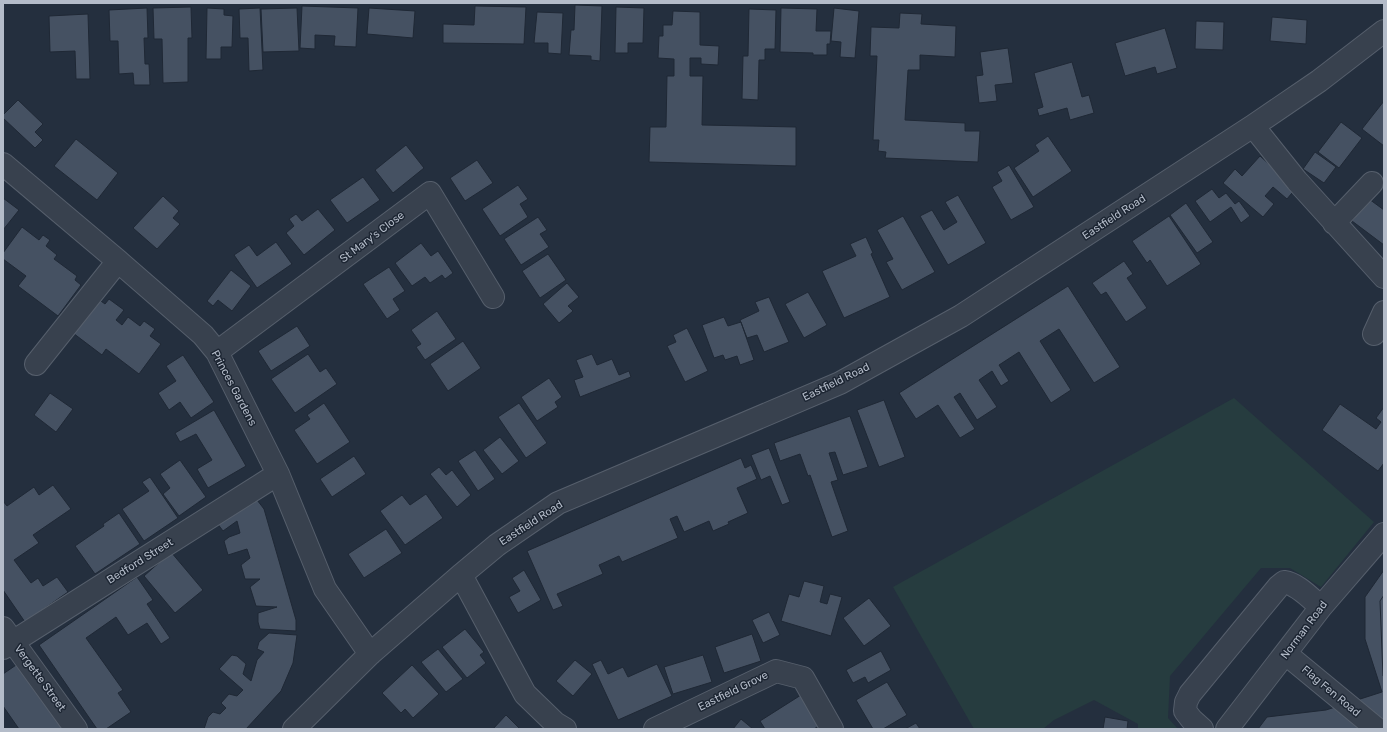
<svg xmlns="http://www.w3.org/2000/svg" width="1387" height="732" font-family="Rubik,sans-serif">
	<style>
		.green { fill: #263c3f }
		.building { fill: #455162; stroke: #1f2835 }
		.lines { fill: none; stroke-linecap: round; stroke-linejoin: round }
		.minor-casing { stroke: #565f6c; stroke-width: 24 }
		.minor { stroke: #38414e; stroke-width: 22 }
		.labels { text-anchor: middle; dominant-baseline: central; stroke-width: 3; stroke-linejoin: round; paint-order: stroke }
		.street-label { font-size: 11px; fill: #b4bcc9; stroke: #1d2633 }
	</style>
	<rect width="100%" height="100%" fill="#242f3e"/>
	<path class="green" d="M1234 398 1374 522 1321 587 1290 568H1261L1170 676 1168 718 1178 729H1138V724L1094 700 1054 720 1043 729H974L893 587Z"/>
	<path class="building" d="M575 5 602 6 600 61 591 60V56L569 55 571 30H574Z
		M302 6 358 8 356 47 334 46 335 36 315 35V49L300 48Z
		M475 6 526 7 524 44 443 43V24L474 25Z
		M191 7 192 38H188V82L163 83 162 39H154L153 8Z
		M616 7 644 8 643 43H628V53H615Z
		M147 8 148 38H144L145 64H149L150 85H134L133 73 119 74 118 41H110L109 10Z
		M207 8 224 9V15L233 16 232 47H221V59H206Z
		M260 8 263 70 249 71 248 38H240L239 9Z
		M297 8 299 51 263 52 261 9Z
		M369 8 415 11 413 38 367 34Z
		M781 8 817 9 816 31H831L830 44H827V55H813V53L780 52Z
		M834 8 859 11 855 58 840 57 841 42 831 41Z
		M749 9 776 10 775 49H765V60H759L758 100 742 99 743 56H748Z
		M673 11 700 12V45L719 46 718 65 701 64V58H690V76H703L702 125 796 127V166L649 162 650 127H666L667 76H674V59L658 58 659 36H663V25H672Z
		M537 12 563 13 561 54 548 53V43H534Z
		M900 13 922 14 921 24 956 26 955 57 920 55V70H908L905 120 965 123V131H980L978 162 885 158 886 152 878 151 879 140H873L877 56H870L871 27 899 28Z
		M88 14 90 79H76L75 51 50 52 49 16Z
		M1272 17 1307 20 1306 44 1270 41Z
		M1196 21 1224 22 1223 50 1195 49Z
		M1165 28 1177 68 1157 74 1155 67 1125 76 1115 43Z
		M1008 48 1013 83 995 85 997 101 979 103 976 76 983 75 980 52Z
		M1072 62 1082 97 1089 95 1094 113 1070 120 1067 108 1039 116 1037 109 1043 107 1034 73Z
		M18 100 43 124 35 132 43 140 35 148 3 118V115Z
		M1384 101V146L1362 129Z
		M1341 122 1362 138 1339 168 1318 152Z
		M1048 136 1072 171 1033 197 1014 168 1039 151 1035 145Z
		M76 139 118 173 97 200 54 166Z
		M406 145 424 168 393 193 375 170Z
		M1315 152 1336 167 1324 183 1303 169Z
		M1260 156 1296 188 1287 199 1273 187 1265 196 1274 204 1263 217 1223 183 1235 169 1242 176Z
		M477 160 493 183 465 201 450 178Z
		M1009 165 1034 207 1011 220 992 187 1002 181 997 172Z
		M363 177 380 200 347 223 330 200Z
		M518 185 528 199 520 204 528 217 500 236 482 209Z
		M1212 189 1219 198 1226 193 1235 204 1239 201 1250 216 1241 223 1231 207 1210 222 1195 201Z
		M958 195 986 243 948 265 920 216 932 210 944 230 957 222 945 202Z
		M163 196 179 211 173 218 180 224 157 249 133 228Z
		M3 198 19 210 3 230Z
		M1369 199 1384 210V245L1352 221Z
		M1186 203 1213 242 1197 253 1170 215Z
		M318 209 335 230 304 255 286 233 294 226 289 219 296 214 302 221Z
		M903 216 935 272 902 290 886 262 893 259 877 230Z
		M1169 216 1201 264 1167 286 1150 260 1147 263 1132 241Z
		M538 217 547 230 540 234 549 247 521 265 504 239Z
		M22 227 39 240 43 235 50 240 46 246 57 255 54 259 77 276 75 280 81 285 58 316 18 286 26 276 3 259V253Z
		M866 237 873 253 871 254 890 297 844 318 822 271 856 256 850 244Z
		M276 242 292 264 257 288 234 255 249 245 257 256Z
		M421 243 431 256 438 251 453 273 445 279 442 275 430 283 425 277 412 286 395 263Z
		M548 254 566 280 540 298 522 271Z
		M1124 261 1133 274 1127 278 1147 308 1126 322 1106 292 1101 295 1092 283Z
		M389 267 405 291 393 299 400 310 387 319 363 284Z
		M231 270 251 286 232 311 218 300 213 306 207 301Z
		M567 283 579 297 568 306 573 311 559 323 543 304Z
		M1068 286 1120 367 1094 383 1059 329 1040 341 1071 390 1051 403 1019 352 999 365 1009 381 1001 386 992 371 979 380 997 407 977 420 960 393 954 397 975 429 960 438 938 405 916 419 899 393Z
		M808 292 827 325 804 338 785 304Z
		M94 296 105 304 109 299 124 310 116 320 122 325 128 317 140 326 144 321 155 329 150 336 161 344 139 374 106 349 102 355 69 330Z
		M769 297 789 342 764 352 757 335 747 338 740 320 759 311 755 302Z
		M437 311 456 339 425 360 416 347 421 344 411 330Z
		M724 317 728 326 741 322 754 360 740 365 737 356 725 360 723 355 714 358 702 325Z
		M297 326 310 346 271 371 258 351Z
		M687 328 708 371 685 382 667 346 676 342 673 335Z
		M463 341 481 368 448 391 430 364Z
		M308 354 320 372 326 368 337 384 295 413 271 379Z
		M592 354 597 365 612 359 619 375 629 371 631 377 580 397 574 380 583 377 576 360Z
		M183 355 214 402 191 418 180 402 169 410 158 393 176 381 166 366Z
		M549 378 562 397 555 402 558 407 537 421 521 397Z
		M50 393 73 409 56 432 34 415Z
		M884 400 905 457 879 467 857 410Z
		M324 403 350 442 317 464 294 430 310 419 307 415Z
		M519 403 547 443 526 458 498 417Z
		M1340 404 1376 429 1381 422 1376 418 1384 407V463L1378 471 1322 430Z
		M214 410 246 466 208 488 197 469 212 460 196 434 180 442 175 433Z
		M850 416 868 467 843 475 835 452 829 453 838 480 831 482 848 531 832 537 810 475 808 476 800 454 780 461 774 443Z
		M500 437 519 461 502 474 483 450Z
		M769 448 790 502 782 505 770 476 761 480 751 455Z
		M475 450 495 479 478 491 458 461Z
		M354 456 366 474 332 497 320 479Z
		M741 458 745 468 751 465 757 479 737 488 748 513 728 522 729 524 713 531 709 521 684 532 677 516 670 519 678 538 622 562 619 556 599 565 603 574 557 594 563 606 553 610 527 551Z
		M180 460 206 497 179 516 163 494 170 488 160 474Z
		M439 467 446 475 452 470 471 495 457 507 430 474Z
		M150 477 178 518 144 541 122 509 149 491 142 482Z
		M53 485 71 509 33 535 39 543 14 560 31 583 38 578 43 586 57 577 68 592 25 622 3 590V501L7 506 34 487 39 495Z
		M426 494 443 518 405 545 380 511 402 495 410 505Z
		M254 496 264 509 296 620V631L260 629 258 622V613L277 607 256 606 250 587 260 579H245L241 565 250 558 247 549 228 555 224 541 229 537 240 533 237 521 223 531 217 523Z
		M119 513 140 544 95 574 75 546 104 526 103 524Z
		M386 529 402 553 364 578 348 554Z
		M171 552 203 590 175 613 144 576Z
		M524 570 541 600 518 613 509 597 520 591 512 578Z
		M1384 570V729H1258L1267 717 1326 710 1382 692 1365 639V597Z
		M137 577 153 600 147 604 170 638 161 644 147 623 128 635 116 617 86 638 123 690 118 693 131 712 106 729H97L39 645Z
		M804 581 824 586 820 602 827 604 830 594 842 597 831 636 781 621 789 594 799 597Z
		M1384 595V677L1383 676 1380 601Z
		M869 598 891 626 864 646 843 618Z
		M769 612 780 635 763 643 752 620Z
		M465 629 484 652 480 655 486 663 467 678 442 647Z
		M269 633 297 635 293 663 281 691 246 729H204L208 717 213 712 220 714 226 708 221 703 229 694 237 696 243 690 219 669 232 655 237 656 246 664 243 674 251 681 257 660 264 652 257 649 259 642Z
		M752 634 761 661 724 673 715 647Z
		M438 649 463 679 446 692 421 662Z
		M881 651 891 670 868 683 865 677 853 683 846 670Z
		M703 655 712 682 673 694 664 667Z
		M575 660 592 674 573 696 556 681Z
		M601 660 608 674 623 667 628 677 657 664 672 696 618 720 592 664Z
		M19 663 65 729H19L3 706V674Z
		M412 665 439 694 413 718 405 709 401 713 382 693Z
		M887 682 907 715 883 729H873L856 700Z
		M801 695 820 725 814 729H765L760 721Z
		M506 715 520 729H493Z
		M1105 717 1128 721 1127 729H1103Z
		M741 719 753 729H733Z
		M916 723 920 729H905Z"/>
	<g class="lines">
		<defs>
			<path id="minor" d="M1253 126 1297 181 1384 277
				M3 164 118 261 203 335 217 352 278 474 325 589 370 654
				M1334 223 1372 183
				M1374 334 1384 312
				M217 352 430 193 493 297
				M36 364 118 261
				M461 575 525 694 555 723 565 729
				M3 628 76 729
				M3 648 278 474
				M1286 654 1377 729
				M294 729 370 654 461 575 497 545 558 503 840 383 961 316 1253 126 1319 81 1384 31
				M655 729 776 671 803 678 832 729
				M1202 729 1192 720 1185 711 1186 702 1190 694 1279 586 1284 582C1298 584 1310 598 1321 607
				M1227 729 1321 607 1384 534"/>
		</defs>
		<use href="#minor" class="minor-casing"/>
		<use href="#minor" class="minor"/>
	</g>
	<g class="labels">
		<g class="street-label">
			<text transform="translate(1114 217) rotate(-33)">Eastfield Road</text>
			<text transform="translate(372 237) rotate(-37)">St Mary's Close</text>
			<text transform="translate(836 382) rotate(-26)">Eastfield Road</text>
			<text transform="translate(234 388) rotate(62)">Princes Gardens</text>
			<text transform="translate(531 523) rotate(-33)">Eastfield Road</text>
			<text transform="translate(140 561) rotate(-32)">Bedford Street</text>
			<text transform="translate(1304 630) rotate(-53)">Norman Road</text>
			<text transform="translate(40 678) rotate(54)">Vergette Street</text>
			<text transform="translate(733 691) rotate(-26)">Eastfield Grove</text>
			<text transform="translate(1331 691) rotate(40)">Flag Fen Road</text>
		</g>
	</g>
	<rect width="1387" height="732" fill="none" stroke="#b4bcc9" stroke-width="8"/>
</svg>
